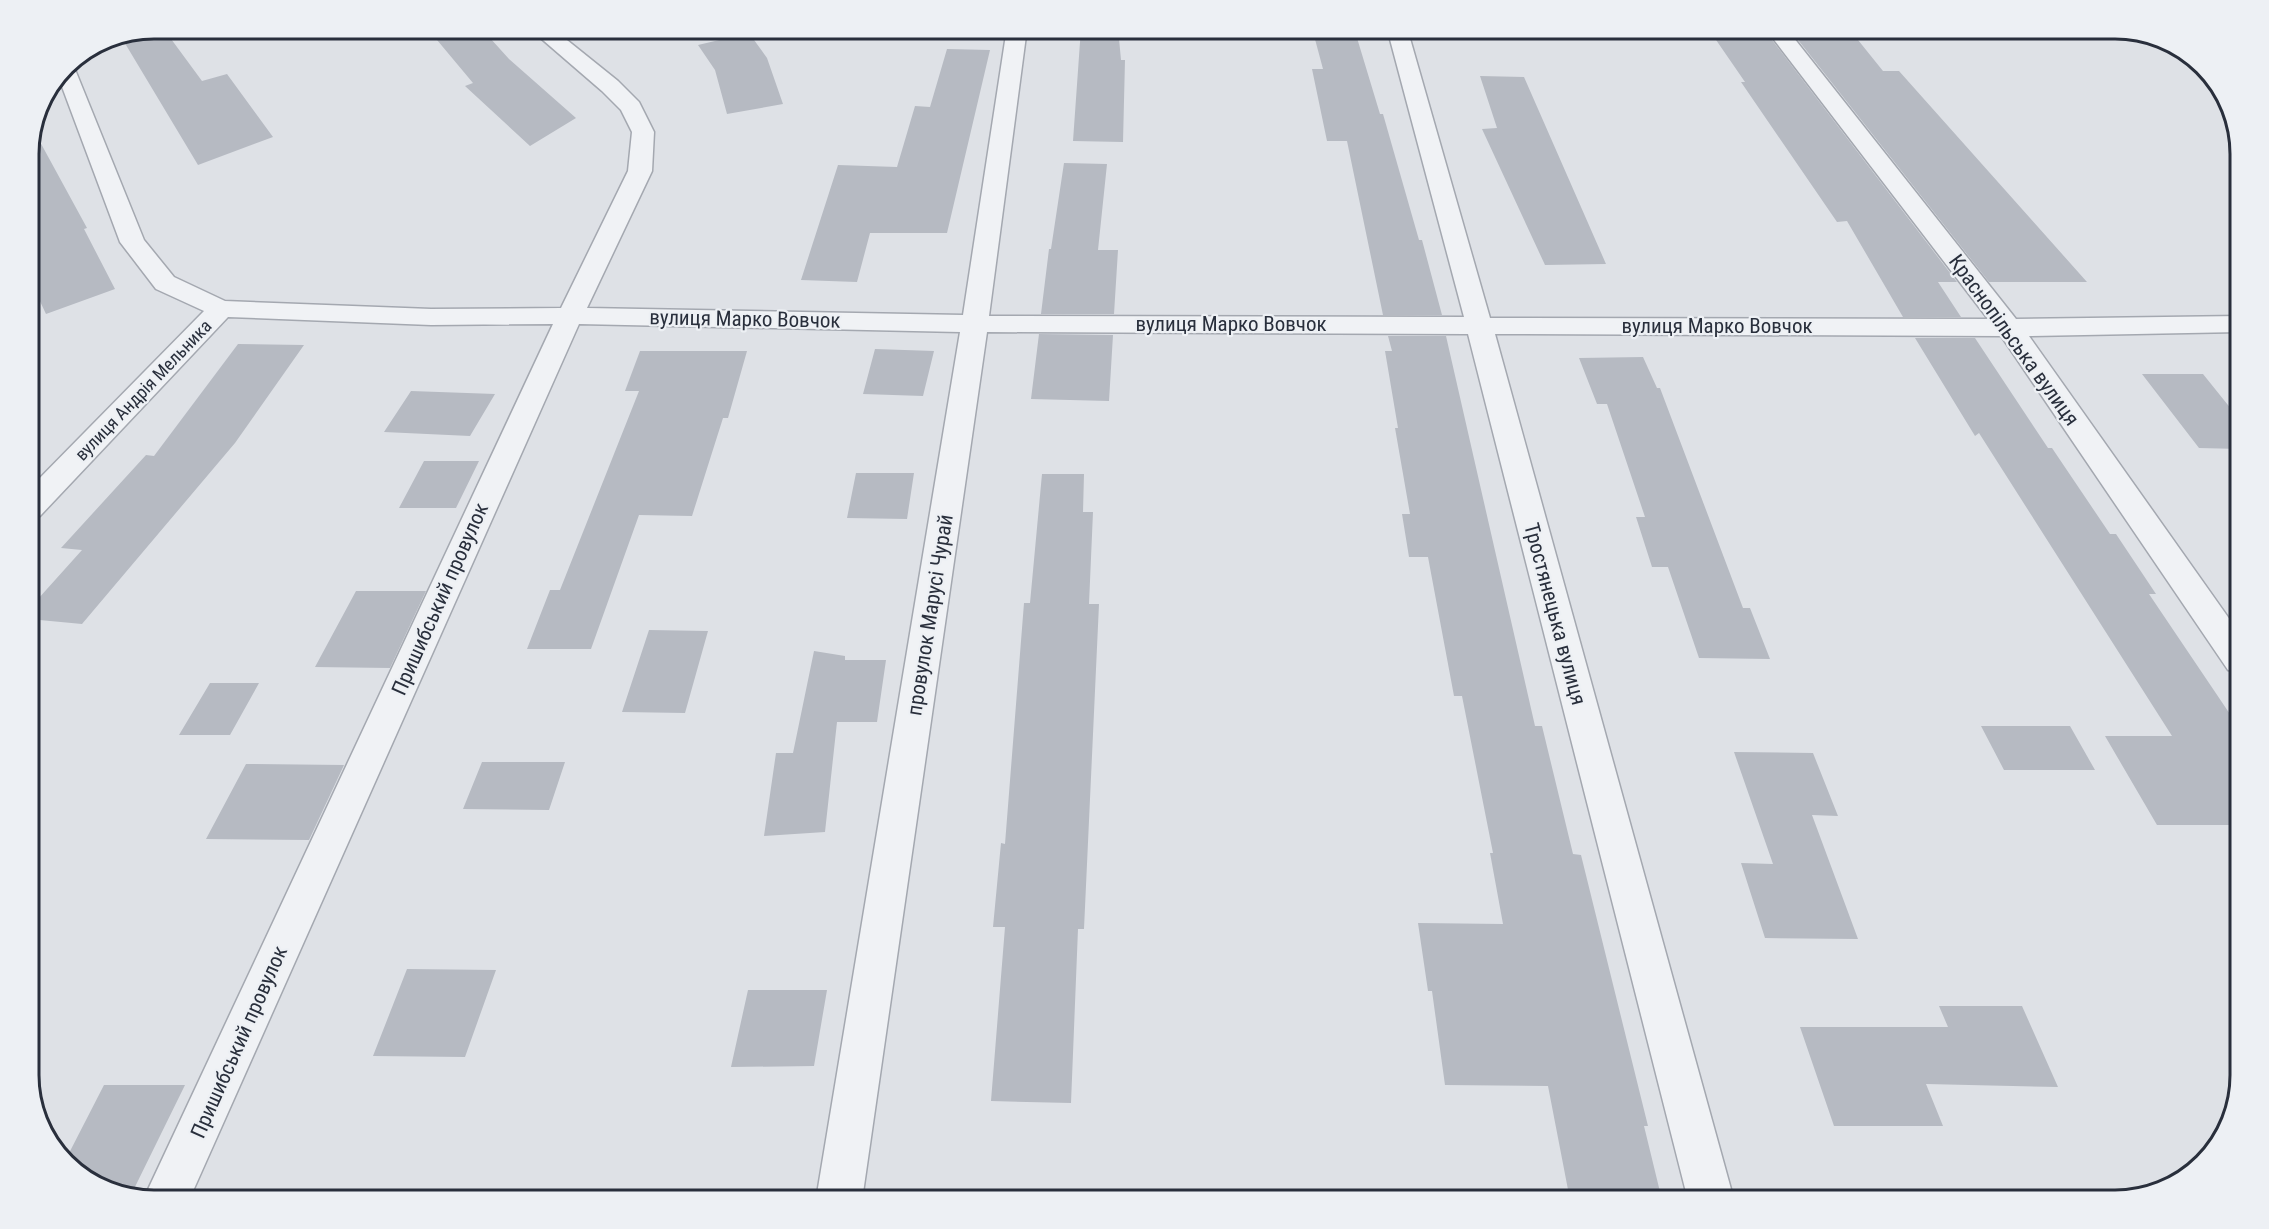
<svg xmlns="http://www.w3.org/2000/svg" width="2269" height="1229" font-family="'Roboto Condensed',sans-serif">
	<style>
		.building { fill: #b6bac2 }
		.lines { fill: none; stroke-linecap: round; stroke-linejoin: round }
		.street-casing { stroke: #a4a8b0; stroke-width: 3 }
		.street { fill: #f0f2f5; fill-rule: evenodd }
		.labels { text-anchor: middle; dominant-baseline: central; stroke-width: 4.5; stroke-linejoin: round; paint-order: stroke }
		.far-street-label { font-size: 18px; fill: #292f3c; stroke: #edf0f4 }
		.street-label { font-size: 21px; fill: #292f3c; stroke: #edf0f4 }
		.rim { fill: none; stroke: #292f3c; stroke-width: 3 }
	</style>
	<rect width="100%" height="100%" fill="#dee1e6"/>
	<path class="building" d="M154 28H163L202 81 227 74 273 137 198 165 120 35Z
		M427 28H481L509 59 576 118 530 146 465 86 473 83Z
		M1081 28H1118L1121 60H1125L1123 142 1073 141Z
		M1312 28H1354L1380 114H1383L1419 240H1422L1442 315H1383L1347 141H1327L1312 69H1323Z
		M749 33 767 58 783 104 727 114 715 70 698 45Z
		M1854 35 1883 71H1899L2087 282H1989L1795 36Z
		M1769 36 1957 282H1938L1961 317H1903L1847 221 1837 222 1741 82H1745L1714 37Z
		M947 49 990 50 947 233H870L857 282 801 280 838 165 897 167 915 106 930 107Z
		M1480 76 1524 77 1606 264 1545 265 1482 129 1497 128Z
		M33 129 87 228 84 229 115 289 46 314 29 278V146Z
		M1064 163 1107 164 1098 250H1118L1114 314H1041L1049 249H1051Z
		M1039 334 1113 335 1109 401 1031 399Z
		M1388 336H1446L1535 726H1542L1573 854 1581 855 1648 1126H1644L1662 1200H1570L1548 1086 1445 1085 1432 991H1428L1418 923 1503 924 1490 853H1493L1462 696H1454L1428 557H1409L1402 514H1410L1395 428H1398L1385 351H1392Z
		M1915 338H1975L2048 448H2052L2110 534H2116L2156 594H2149L2240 729V825H2157L2105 736H2172L1979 433 1975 436Z
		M238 344 304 345 235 443 82 624 29 619V609L82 550 61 548 146 455 154 456Z
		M875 349 934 351 923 396 863 394Z
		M640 351H747L728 418H723L692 516 639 515 591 649H527L550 590H560L639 391H625Z
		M1643 357 1657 388H1660L1743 608H1750L1770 659 1699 658 1668 567H1652L1636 517H1645L1607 404H1597L1579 358Z
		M2142 374H2203L2240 420V449L2199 448Z
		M411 391 495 394 470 436 384 432Z
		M424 461H479L456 508H399Z
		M856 473H914L907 519 847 518Z
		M1042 474H1084L1083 512H1093L1089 604H1099L1084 929H1078L1071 1103 991 1101 1005 927H993L1001 843 1005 844 1024 603H1030Z
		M356 591H426L390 668 315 667Z
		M649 630 708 631 685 713 622 712Z
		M814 651 845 656V660H886L877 722H837L825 832 764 836 776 753H793Z
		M210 683H259L230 735H179Z
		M1981 726H2070L2095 770H2004Z
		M1734 752 1813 753 1838 816 1812 815 1858 939 1765 938 1741 863 1773 864Z
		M482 762H565L549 810 463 809Z
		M246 764 344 765 309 840 206 839Z
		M407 969 496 970 465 1057 373 1056Z
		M748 990H827L814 1066 731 1067Z
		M1939 1006H2022L2058 1087 1926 1084 1943 1126H1834L1800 1027H1948Z
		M104 1085H185L131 1195 98 1187 66 1159Z"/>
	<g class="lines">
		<defs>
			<path id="street" d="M529 28H552L618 81 639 102 654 132 652 171 587 308 963 315 1007 28H1027L989 316 1464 317 1387 28H1407L1490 318 1988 319 1765 28H1786L2016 319 2240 316V332L2029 336 2240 634V673L2228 670 2001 336 1495 334 1734 1200H1688L1468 334 987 332 862 1200H816L960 332 579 324 189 1200H154L144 1198 553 324 431 325 228 317 40 516 29 519V489L204 311 156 289 120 242 58 76 66 65 72 62 144 240 174 277 225 301 431 309 561 308 628 171 632 132 621 110 602 91Z"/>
		</defs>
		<use href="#street" class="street-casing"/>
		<use href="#street" class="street"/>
	</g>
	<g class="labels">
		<g class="far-street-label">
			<text transform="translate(143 390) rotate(-46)">вулиця Андрія Мельника</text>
		</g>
		<g class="street-label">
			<text transform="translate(745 319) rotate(1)">вулиця Марко Вовчок</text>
			<text x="1231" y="324">вулиця Марко Вовчок</text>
			<text x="1717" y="326">вулиця Марко Вовчок</text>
			<text transform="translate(2014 340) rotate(54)">Краснопільська вулиця</text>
			<text transform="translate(440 599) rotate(-66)">Пришибський провулок</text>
			<text transform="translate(1555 614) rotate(75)">Тростянецька вулиця</text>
			<text transform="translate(930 615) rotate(-81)">провулок Марусі Чурай</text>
			<text transform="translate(239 1042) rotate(-66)">Пришибський провулок</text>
		</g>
	</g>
	<path d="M0 0H2269V1229H0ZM154 39H2115A115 115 0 0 1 2230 154V1075A115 115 0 0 1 2115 1190H154A115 115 0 0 1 39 1075V154A115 115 0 0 1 154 39Z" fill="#edf0f4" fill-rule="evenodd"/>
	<path class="rim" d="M154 39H2115A115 115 0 0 1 2230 154V1075A115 115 0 0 1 2115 1190H154A115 115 0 0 1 39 1075V154A115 115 0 0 1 154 39Z"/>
</svg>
